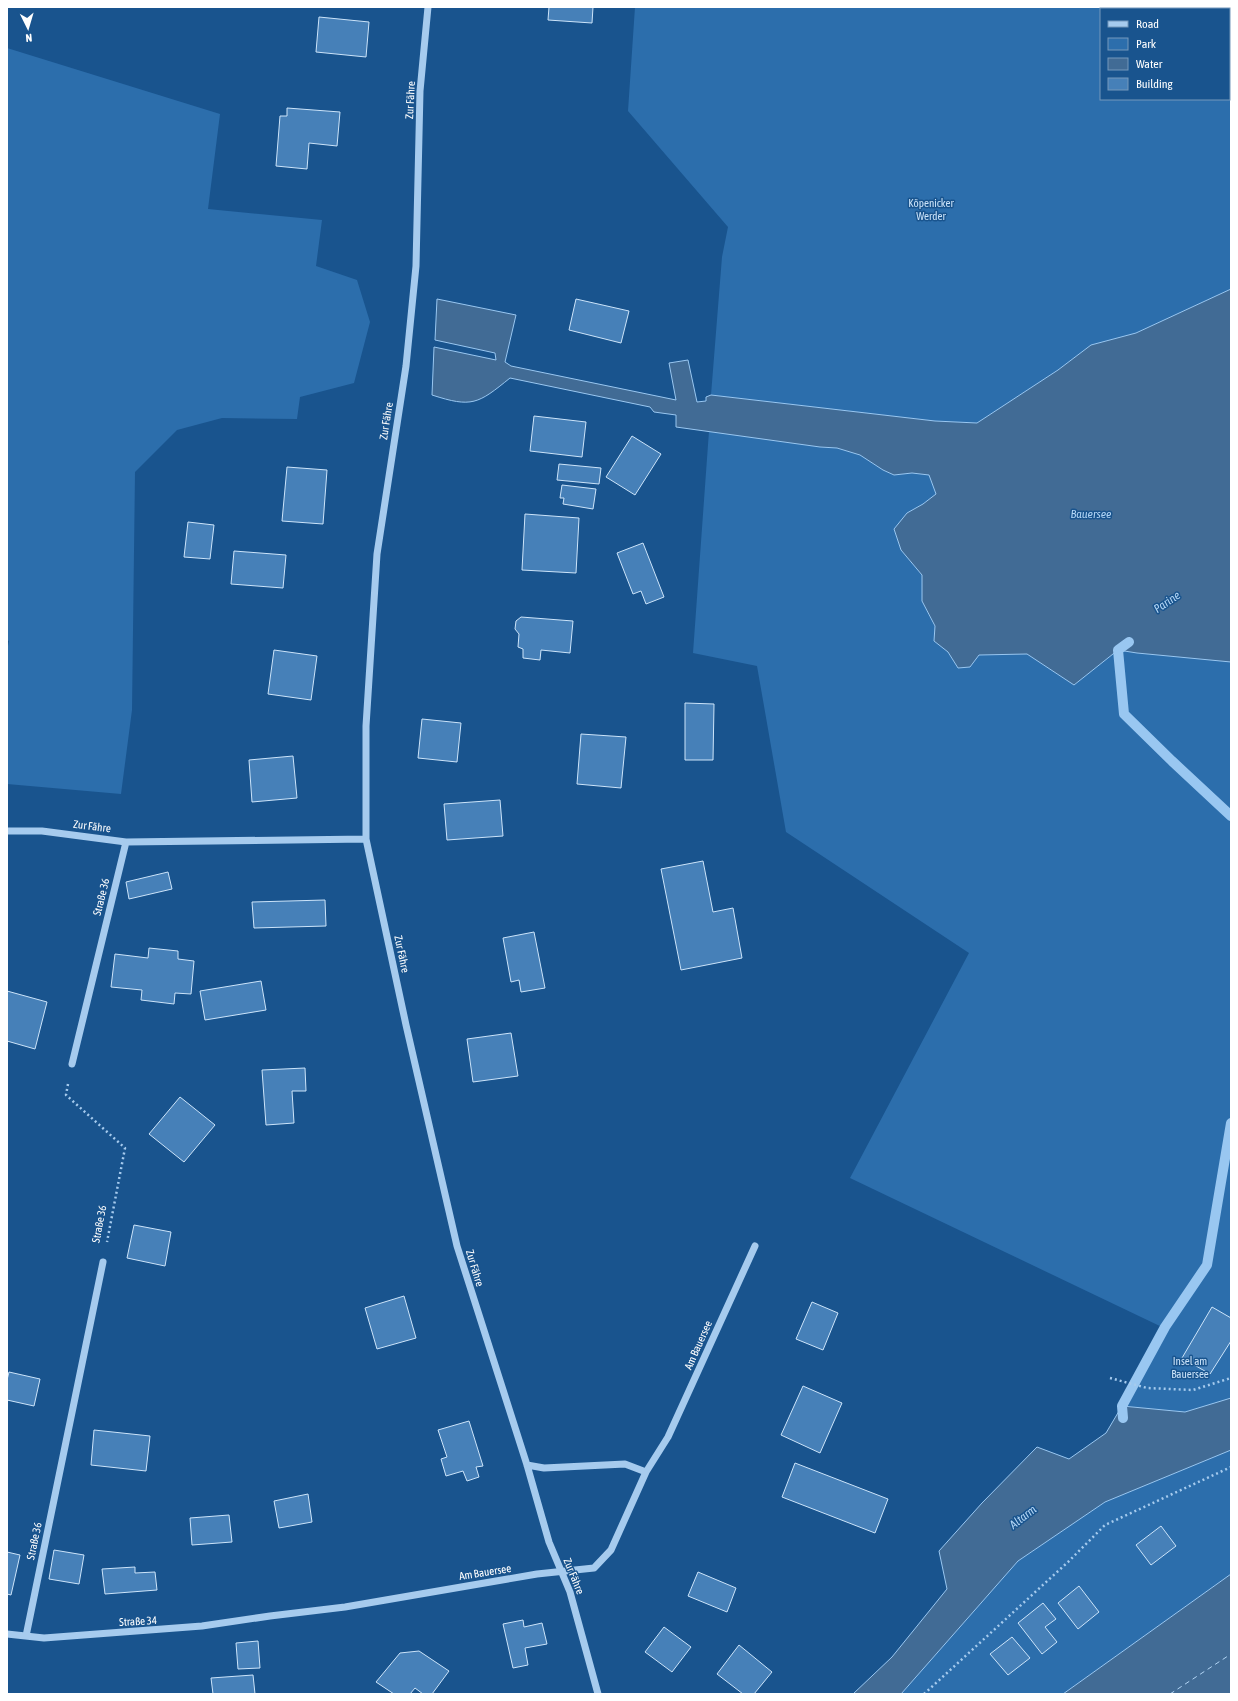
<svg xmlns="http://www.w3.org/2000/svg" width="1238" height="1701" font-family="'Asap Condensed',sans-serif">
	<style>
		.green { fill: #2c6eac; fill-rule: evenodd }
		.water { fill: #416b95; stroke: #99c7f1 }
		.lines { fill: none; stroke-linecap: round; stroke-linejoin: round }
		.stream { stroke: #99c7f1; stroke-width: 10 }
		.ferry { stroke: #b2d5f5; stroke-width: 1; stroke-dasharray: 5 4; stroke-linecap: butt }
		.building { fill: #4680b8; stroke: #cce4fa }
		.path { stroke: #a6cbee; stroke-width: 2.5; stroke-dasharray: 2 3; stroke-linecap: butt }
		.minor { stroke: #a6cbee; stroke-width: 7 }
		.labels { text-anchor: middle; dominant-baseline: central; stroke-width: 3; stroke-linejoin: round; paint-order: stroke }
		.street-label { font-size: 11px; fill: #fff; stroke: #19548e }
		.park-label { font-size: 11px; fill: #cce4fa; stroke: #19548e }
		.water-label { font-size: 12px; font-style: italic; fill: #b2d5f5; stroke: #19548e }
	</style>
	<rect width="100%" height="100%" fill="#19548e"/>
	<path class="green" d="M635 7H1231V289L1136 333 1091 345 1058 370 977 423 935 421 711 395 722 257 728 227 628 111ZM1101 9H1229V99H1101Z
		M7 48 220 114 208 209 322 220 316 266 357 280 370 322 354 383 300 397 297 419 222 418 177 430 135 472 132 710 121 794 7 784V651L9 641 7 640Z
		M709 431 820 447 837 448 860 455 883 470 894 475 912 473 929 475 936 494 923 504 907 513 901 550 922 575V601L935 627 934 641 948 652 958 668 970 667 979 655 1027 654 1074 685 1118 650 1137 653 1231 662V1398L1185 1412 1122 1406 1164 1328 850 1178 969 953 786 832 757 666 693 653Z
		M1231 1450V1574L1063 1694H901L1018 1561 1105 1502Z"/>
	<path class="water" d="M1231 289V662L1137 653 1118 650 1074 685 1027 654 979 655 970 667 958 668 948 652 934 641 935 626 922 601V575L901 550 894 529 907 513 923 504 936 494 929 475 912 473 894 475 883 470 860 455 837 448 820 447 676 427V415L654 412 650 407 510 378C478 404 472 408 432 395L434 347 496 360 495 353 435 340 437 299 516 315 505 362 511 366 676 400 669 363 688 360 697 402 706 401V397L711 395 935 421 977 423 1058 370 1091 345 1136 333Z
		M1231 1398V1450L1105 1502 1018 1561 901 1694H853L892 1657 947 1589 939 1551 982 1503 1037 1447 1069 1459 1106 1433 1122 1406 1185 1412Z
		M1231 1574V1694H1063Z"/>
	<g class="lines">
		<path class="stream" d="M1129 642 1118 650 1124 714 1172 761 1231 816
			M1123 1418 1122 1406 1165 1327 1207 1265 1231 1123"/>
		<path class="ferry" d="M1170 1694 1231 1654"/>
	</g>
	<path class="building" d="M549 7H593L592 23 548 20Z
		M319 17 369 22 366 57 316 52Z
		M287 108 340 112 337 146 309 143 307 169 276 166 280 116H287Z
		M576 299 629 311 621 343 569 330Z
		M534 416 586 422 582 457 530 451Z
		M632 436 661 454 635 495 606 477Z
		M559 464 601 468 599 484 557 480Z
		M287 467 327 470 323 524 282 521Z
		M562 485 596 489 593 509 563 504 564 498H560Z
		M525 514 579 518 576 573 522 570Z
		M188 522 214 525 210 559 184 557Z
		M643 543 664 597 646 604 641 591 633 594 617 553Z
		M234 551 286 555 283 588 231 584Z
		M521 617 573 621 570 653 541 650 540 660 523 658V649L518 647 519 634 515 629 516 621Z
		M274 650 317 656 311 700 268 694Z
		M685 703 714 704 713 760H685Z
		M422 719 461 723 457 762 418 758Z
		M581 734 626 737 621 788 577 784Z
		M293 756 297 798 252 802 249 760Z
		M500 800 503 836 447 840 444 804Z
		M703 861 713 912 733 908 742 958 681 970 661 869Z
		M168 872 172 889 129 899 126 882Z
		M325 900 326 926 254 928 252 902Z
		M534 932 545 988 521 992 519 980 511 982 503 938Z
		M149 948 178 951V959L194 961 191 994 175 993 174 1004 141 1000 142 990 111 987 115 954 148 958Z
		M261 981 266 1010 205 1020 200 991Z
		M7 991 47 1002 35 1049 7 1041Z
		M511 1033 518 1076 473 1082 467 1039Z
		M305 1068 306 1091H292L294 1123 266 1125 262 1070Z
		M180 1097 215 1125 184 1162 149 1134Z
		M134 1225 171 1232 165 1266 127 1258Z
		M404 1296 416 1338 377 1349 365 1308Z
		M812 1302 838 1313 823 1350 796 1339Z
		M1212 1307 1231 1318V1341L1210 1374 1182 1358Z
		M9 1372 40 1379 34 1406 7 1400V1380Z
		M803 1386 842 1403 820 1453 781 1435Z
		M469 1421 483 1466 476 1467 479 1477 467 1481 463 1471 446 1476 441 1459 447 1457 438 1430Z
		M94 1430 150 1436 146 1471 91 1465Z
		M795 1463 888 1499 875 1533 782 1497Z
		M308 1494 312 1522 279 1528 274 1501Z
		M229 1515 232 1542 192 1545 190 1518Z
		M1161 1526 1176 1546 1151 1565 1136 1545Z
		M54 1550 84 1555 79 1584 49 1579Z
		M7 1552 20 1555 11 1595 7 1594Z
		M135 1567V1573L155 1572 157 1590 105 1594 102 1569Z
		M698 1572 736 1588 727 1612 688 1596Z
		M1079 1586 1099 1612 1078 1629 1058 1603Z
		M1043 1603 1056 1619 1045 1627 1057 1642 1042 1654 1018 1623Z
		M523 1620 524 1627 542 1623 547 1644 525 1648 528 1665 513 1668 503 1624Z
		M664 1627 691 1647 672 1672 645 1652Z
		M1012 1637 1030 1658 1008 1675 990 1654Z
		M258 1641 260 1668 238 1669 236 1643Z
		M739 1645 772 1672 754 1694H743L717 1674Z
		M419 1651 449 1671 432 1694H423L415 1688 410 1694H394L376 1682 400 1653Z
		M253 1675 255 1694H213L211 1678Z"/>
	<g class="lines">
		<path class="path" d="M68 1084 66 1095 125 1148 107 1242
			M1110 1378 1147 1388 1193 1390 1231 1378
			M924 1694 1068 1562 1105 1525 1231 1467"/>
		<path class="minor" d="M428 7 420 91 416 266 406 366 377 554 366 726V839L406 1025 457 1246 527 1465 549 1542 570 1592 598 1694
			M7 831H42L126 842 366 839
			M72 1064 126 842
			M527 1465 544 1468 625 1464 646 1472
			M7 1634 44 1638 202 1626 270 1616 345 1607 537 1574 594 1568 611 1550 646 1472 668 1437 755 1246
			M26 1636 103 1262"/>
	</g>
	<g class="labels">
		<g class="street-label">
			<text transform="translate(410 100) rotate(-87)">Zur Fähre</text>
			<text transform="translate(386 421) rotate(-81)">Zur Fähre</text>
			<text transform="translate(92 826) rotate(7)">Zur Fähre</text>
			<text transform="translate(101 897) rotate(-76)">Straße 36</text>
			<text transform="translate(402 954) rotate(78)">Zur Fähre</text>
			<text transform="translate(99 1224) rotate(-79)">Straße 36</text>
			<text transform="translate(475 1268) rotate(73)">Zur Fähre</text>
			<text transform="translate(698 1345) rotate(-66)">Am Bauersee</text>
			<text transform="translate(34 1541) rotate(-78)">Straße 36</text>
			<text transform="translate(485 1572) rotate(-9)">Am Bauersee</text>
			<text transform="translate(574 1576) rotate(68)">Zur Fähre</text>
			<text transform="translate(138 1621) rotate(-3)">Straße 34</text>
		</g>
		<g class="park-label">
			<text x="931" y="203">Köpenicker<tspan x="931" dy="13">Werder</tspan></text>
			<text x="1190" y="1361">Insel am<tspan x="1190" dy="13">Bauersee</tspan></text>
		</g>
		<g class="water-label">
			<text x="1091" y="514">Bauersee</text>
			<text transform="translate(1167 602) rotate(-34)">Parine</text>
			<text transform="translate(1023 1517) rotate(-38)">Altarm</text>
		</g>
	</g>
	<rect width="1238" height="1701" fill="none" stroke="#ffffff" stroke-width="16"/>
	<rect x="1100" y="8" width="130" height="92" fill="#19548e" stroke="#7598bb"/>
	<rect x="1108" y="21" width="20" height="6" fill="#a6cbee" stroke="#7598bb"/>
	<text x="1136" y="28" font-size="12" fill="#ffffff">Road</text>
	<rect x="1108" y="38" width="20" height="12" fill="#2c6eac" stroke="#7598bb"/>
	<text x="1136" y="48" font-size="12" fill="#ffffff">Park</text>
	<rect x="1108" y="58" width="20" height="12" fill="#416b95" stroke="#7598bb"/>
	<text x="1136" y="68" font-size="12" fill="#ffffff">Water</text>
	<rect x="1108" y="78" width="20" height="12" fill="#4680b8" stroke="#7598bb"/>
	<text x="1136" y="88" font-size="12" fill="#ffffff">Building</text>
	<g transform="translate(28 28) rotate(175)" stroke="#19548e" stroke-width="3" paint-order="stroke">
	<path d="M0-3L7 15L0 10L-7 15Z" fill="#ffffff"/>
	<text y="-6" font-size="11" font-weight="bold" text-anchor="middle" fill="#ffffff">N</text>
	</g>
</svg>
